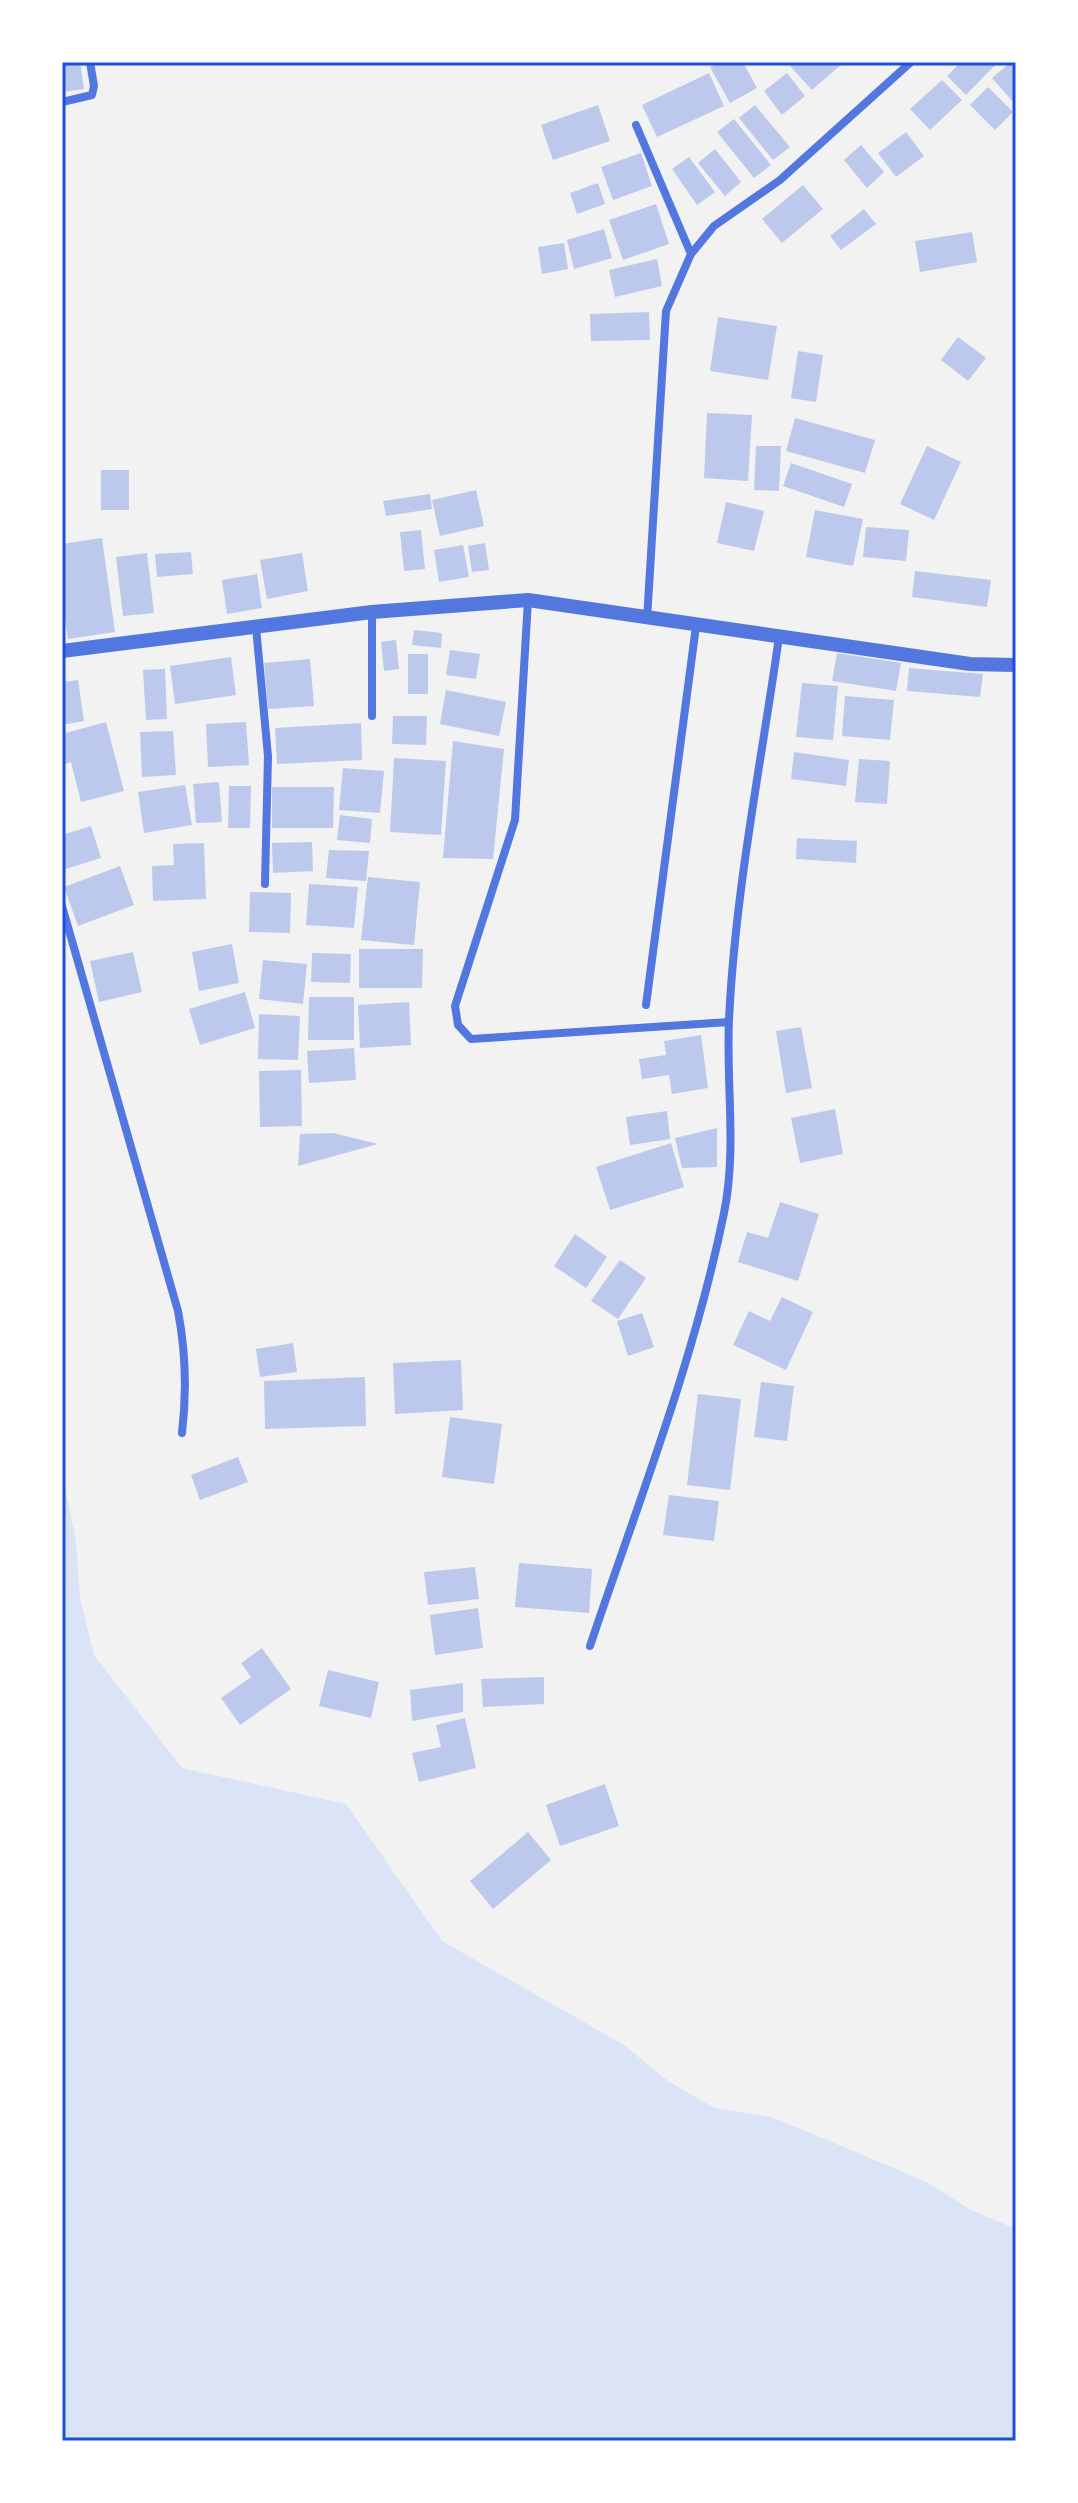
<svg xmlns="http://www.w3.org/2000/svg" width="1078" height="2503" font-family="'Open Sans',sans-serif">
	<style>
		.green { fill: #dbe4f7 }
		.building { fill: #bdc9ec }
		.lines { fill: none; stroke-linecap: round; stroke-linejoin: round }
		.minor { stroke: #5277de; stroke-width: 8 }
		.tertiary { stroke: #5277de; stroke-width: 14 }
		.neatline { fill: none; stroke: #1d4ed8; stroke-width: 3 }
	</style>
	<rect width="100%" height="100%" fill="#f2f2f2"/>
	<path class="green" d="M62 1472 76 1541 80 1598 94 1655 182 1768 346 1804 442 1941 624 2045 668 2081 714 2108 772 2117 927 2182 971 2210 1016 2229V2441H62Z"/>
	<path class="building" d="M62 62H80L84 89 62 92Z
		M720 62H743L757 88 730 103 710 67Z
		M795 62H844L812 90 790 66Z
		M961 62H998L966 95 947 76Z
		M1010 63 1016 69V105L992 78Z
		M709 73 724 106 657 137 642 105Z
		M787 73 805 96 782 115 764 91Z
		M942 80 962 100 930 130 910 109Z
		M988 87 1013 112 995 130 970 105Z
		M598 105 610 141 553 160 541 125Z
		M755 105 790 147 773 160 739 118Z
		M734 119 771 165 754 178 717 132Z
		M906 132 924 156 896 177 878 153Z
		M861 145 884 172 867 188 844 160Z
		M715 149 741 182 725 196 698 163Z
		M641 153 652 186 613 200 601 167Z
		M689 157 715 192 697 205 672 169Z
		M598 183 605 204 577 214 570 193Z
		M803 185 823 209 782 243 762 219Z
		M656 204 669 244 623 260 609 220Z
		M864 209 876 224 841 250 830 236Z
		M604 229 612 258 574 269 567 240Z
		M972 232 977 262 920 272 915 241Z
		M564 243 568 269 542 274 538 247Z
		M657 259 662 286 615 297 609 270Z
		M649 312 650 340 591 341 590 314Z
		M718 317 777 326 768 380 710 371Z
		M958 337 986 358 968 381 941 360Z
		M798 351 823 355 816 402 791 398Z
		M707 413 752 415 748 481 704 478Z
		M795 418 875 440 865 473 786 451Z
		M756 446H781L779 491 754 490Z
		M927 446 961 462 934 520 900 504Z
		M791 463 852 484 844 507 783 486Z
		M101 470H129V510H101Z
		M476 490 484 526 440 536 432 500Z
		M430 494 432 509 386 516 383 501Z
		M726 502 764 511 754 551 717 543Z
		M815 510 863 519 853 566 806 557Z
		M866 527 909 530 906 561 863 557Z
		M421 530 425 569 404 571 400 532Z
		M102 538 115 632 68 639 62 596V544Z
		M485 543 489 570 472 572 468 546Z
		M463 545 469 577 439 582 434 550Z
		M191 552 193 574 157 577 155 554Z
		M147 553 154 613 123 616 116 557Z
		M302 553 308 591 267 599 260 560Z
		M915 571 991 580 987 607 912 597Z
		M257 574 262 608 227 614 222 580Z
		M414 630 442 633 441 648 412 645Z
		M396 640 399 669 384 671 381 642Z
		M450 650 480 654 476 679 446 675Z
		M837 653 901 663 896 691 832 681Z
		M408 654H428V694H408Z
		M231 657 236 695 175 704 170 666Z
		M310 659 314 706 268 709 264 663Z
		M909 668 983 674 980 697 907 691Z
		M165 669 167 719 146 720 143 670Z
		M78 680 84 721 62 725V682Z
		M802 683 838 686 833 740 796 737Z
		M446 690 506 702 499 736 440 724Z
		M845 696 894 700 890 740 842 736Z
		M393 716H427L426 745 392 744Z
		M106 722 124 791 81 802 71 762 62 765V734Z
		M246 722 249 765 208 767 206 724Z
		M361 723 362 760 277 764 275 728Z
		M173 731 176 775 142 777 140 732Z
		M453 741 504 749 493 859 443 858Z
		M794 752 849 760 846 786 791 779Z
		M394 758 446 761 441 835 390 832Z
		M859 759 890 761 887 804 855 802Z
		M343 768 384 771 380 813 339 810Z
		M219 782 222 822 196 823 193 784Z
		M185 785 192 825 144 833 138 792Z
		M229 786H251L250 828H228Z
		M272 787H334L333 828H272Z
		M340 815 372 819 370 843 337 840Z
		M91 826 101 858 62 870V835Z
		M797 838 857 841 856 863 796 859Z
		M312 842 313 871 273 873 272 843Z
		M204 843 206 899 153 901 152 866 174 865 173 844Z
		M329 850 369 851 366 881 326 878Z
		M120 866 134 905 78 926 64 887Z
		M368 877 420 882 414 945 361 940Z
		M309 884 358 887 354 928 306 925Z
		M250 892 291 893 290 933 249 932Z
		M232 944 239 983 199 991 192 952Z
		M359 949H423L422 988H359Z
		M133 952 142 992 99 1002 90 961Z
		M312 953 351 954 350 983 311 982Z
		M263 960 307 964 303 1004 259 999Z
		M245 992 255 1028 200 1045 189 1009Z
		M309 997H354V1040H308Z
		M409 1002 411 1045 360 1048 358 1005Z
		M259 1014 300 1016 298 1060 258 1059Z
		M801 1027 812 1088 786 1093 776 1031Z
		M701 1035 708 1088 672 1094 669 1075 642 1079 639 1059 666 1055 664 1041Z
		M354 1048 356 1080 309 1083 307 1051Z
		M301 1070 302 1126 260 1127 259 1071Z
		M835 1109 843 1154 800 1163 791 1118Z
		M667 1111 670 1139 630 1145 626 1117Z
		M717 1128V1167L682 1168 675 1138Z
		M333 1133 378 1144 298 1166 300 1134Z
		M671 1143 684 1187 610 1210 596 1167Z
		M780 1202 819 1214 798 1281 738 1262 747 1232 768 1238Z
		M575 1234 607 1257 586 1288 554 1266Z
		M620 1260 646 1278 618 1319 591 1301Z
		M782 1297 813 1312 786 1370 733 1345 749 1311 770 1321Z
		M642 1313 654 1347 628 1356 617 1321Z
		M293 1343 297 1372 260 1377 256 1349Z
		M461 1360 463 1410 395 1414 393 1363Z
		M365 1377 366 1426 265 1429 264 1381Z
		M761 1382 794 1386 787 1441 754 1437Z
		M698 1394 741 1399 730 1490 687 1485Z
		M450 1417 502 1424 494 1484 442 1477Z
		M238 1457 248 1482 200 1500 191 1475Z
		M669 1495 719 1501 714 1541 663 1535Z
		M519 1563 592 1569 589 1613 515 1607Z
		M475 1567 479 1599 428 1605 424 1572Z
		M478 1608 483 1648 435 1655 430 1615Z
		M262 1648 291 1689 240 1725 221 1698 251 1677 241 1663Z
		M328 1670 379 1682 371 1718 319 1706Z
		M544 1677V1704L483 1707 481 1679Z
		M463 1683V1712L412 1721 410 1690Z
		M465 1718 476 1768 419 1782 412 1753 441 1747 436 1725Z
		M605 1784 619 1826 560 1846 546 1805Z
		M528 1832 551 1860 493 1909 470 1881Z"/>
	<g class="lines">
		<path class="minor" d="M62 102 92 95 94 86 90 62
			M636 125 691 254
			M528 600 515 820 455 1006 458 1025 471 1039 729 1022
			M647 619 666 311 691 254 714 226 780 180 911 62
			M256 627 268 756 265 884
			M372 716V612
			M62 906 178 1311C186 1353 187 1391 182 1433
			M646 1005 696 626
			M590 1646C638 1503 694 1361 724 1213 737 1150 726 1084 729 1020 735 892 761 764 779 637"/>
		<path class="tertiary" d="M62 651 372 612 528 600 970 664 1016 665"/>
	</g>
	<rect width="1078" height="2503" fill="none" stroke="#ffffff" stroke-width="128"/>
	<rect x="64" y="64" width="950" height="2375" class="neatline"/>
</svg>
